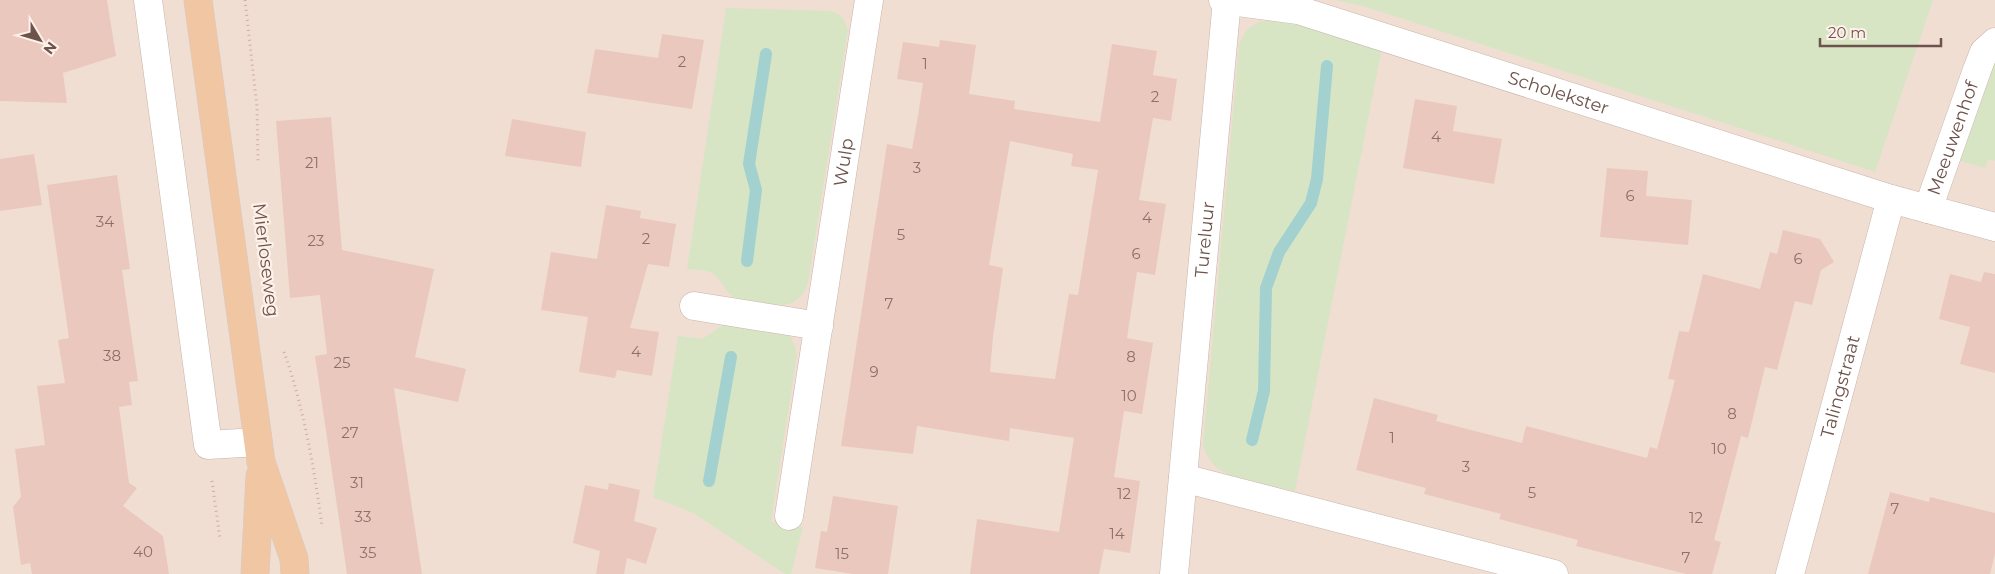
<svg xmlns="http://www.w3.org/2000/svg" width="1995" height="574" font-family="Montserrat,sans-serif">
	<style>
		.residential { fill: #f0ded3 }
		.green { fill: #d7e5c4 }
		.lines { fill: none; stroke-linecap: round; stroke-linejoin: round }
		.stream { stroke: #a2d1d0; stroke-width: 12 }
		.building { fill: #ebc8be; fill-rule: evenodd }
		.minor-casing { stroke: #c8b4ab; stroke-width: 29 }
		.major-casing { stroke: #d4cbc9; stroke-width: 29 }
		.path { stroke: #d0aca2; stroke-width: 3; stroke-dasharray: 1 4; stroke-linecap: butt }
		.minor { stroke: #fff; stroke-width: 28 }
		.major { stroke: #f1c6a3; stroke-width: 28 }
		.labels { text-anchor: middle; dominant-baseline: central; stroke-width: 4.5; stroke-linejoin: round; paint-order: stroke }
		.number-label { font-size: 15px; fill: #8d7068 }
		.street-label { font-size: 18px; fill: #6e534c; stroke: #fdf1e9 }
	</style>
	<rect width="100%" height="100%" fill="#f9ede3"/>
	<path class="residential" d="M0 0H1995V574H0Z"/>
	<path class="green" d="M1336 0H1933L1875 172 1363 6Z
		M726 8 831 11C841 14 845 19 848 30L808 283C798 310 781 306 757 302 748 301 738 300 731 295 723 289 720 276 710 272 704 270 695 270 687 269Z
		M1261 21 1298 23 1382 48 1295 491C1272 485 1232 481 1215 466 1208 460 1206 452 1203 445L1239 46C1243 32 1248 27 1261 21Z
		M1995 56V161L1988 159 1986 168 1959 161Z
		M726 323 786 332C793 339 795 345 797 354L771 522 803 527 791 574H785L693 513 653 497 678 336 702 339Z"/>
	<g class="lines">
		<path class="stream" d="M747 261 756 190 749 164 766 54
			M1252 440 1264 391 1266 288 1279 252 1311 203 1317 179 1327 66
			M709 481 731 357"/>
	</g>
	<path class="building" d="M0 0H107L116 56 63 73 67 103 0 101Z
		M662 34 704 40 692 109 587 93 595 49 658 58Z
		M940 40 976 45 969 94 1015 101 1014 109 1100 122 1112 44 1157 51 1153 75 1177 79 1171 121 1153 118 1139 200 1166 204 1155 275 1137 272 1127 338 1153 343 1142 414 1124 411 1114 477 1140 481 1130 553 1104 549 1099 574H970L977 519 1059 532 1074 438 1010 428 1009 441 917 426 913 454 841 446 887 144 912 149 918 116 923 83 897 79 903 42 939 47ZM1010 141 1073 154 1071 166 1098 170 1078 295 1069 294 1055 379 990 372 993 337 1003 268 989 265Z
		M1415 99 1457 106 1453 131 1502 139 1494 184 1403 168Z
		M331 117 342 250 434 269 415 357 466 369 458 402 394 388 422 574H347L315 356 327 354 320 295 290 298 276 121Z
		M512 119 586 132 581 167 505 156Z
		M34 154 42 205 0 211V159Z
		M1607 168 1648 171 1646 196 1692 200 1688 245 1600 237Z
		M117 175 130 269 122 270 138 381 129 382 132 405 119 407 129 483 137 488 123 506 163 536 169 574H32L30 563 21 565 13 507 21 497 15 449 45 445 37 386 65 383 58 340 69 338 47 185Z
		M606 205 641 211 640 218 676 224 669 267 648 264 630 328 659 332 652 376 617 370 615 378 579 372 588 317 541 310 551 252 597 259Z
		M1783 230 1820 239 1834 262 1821 270 1812 305 1795 301 1777 370 1765 367 1748 438 1741 436 1714 540 1721 542 1712 574H1686L1576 546 1578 540 1499 519 1501 514 1424 494 1426 488 1356 470 1374 398 1438 415 1436 421 1522 443 1526 426 1647 458 1650 447 1657 449 1675 380 1668 379 1679 331 1689 332 1703 274 1760 289 1770 252 1777 254Z
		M1984 272 1995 274V373L1960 364 1970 327 1939 319 1950 274 1981 282Z
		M609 483 640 490 634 521 657 528 646 564 627 558 624 574H596L600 551 573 543 585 485 608 490Z
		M1890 492 1929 502 1930 497 1995 513V554L1990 574H1868Z
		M833 496 898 506 888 574H853L815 568 821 531 827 532Z"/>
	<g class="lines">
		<defs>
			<g id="minor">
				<path d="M148 0 208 445 258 442"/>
				<path id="s1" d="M1223 0 1298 10 1891 199 1995 227"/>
				<path id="s2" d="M1928 209 1977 70 1984 52 1995 42"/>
				<path d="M694 306 819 326"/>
				<path d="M1183 478 1554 574"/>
				<path id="s3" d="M789 516 869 0"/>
				<path id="s4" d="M1174 574 1227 0"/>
				<path id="s5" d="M1790 574 1891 199"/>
			</g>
			<path id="major" d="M198 0 261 462 294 559 295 574
				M255 574 260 476"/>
		</defs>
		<use href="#minor" class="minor-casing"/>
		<use href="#major" class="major-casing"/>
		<path class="path" d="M245 0 257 107 258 162
			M284 352C304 408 314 468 322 526
			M212 481 220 539"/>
		<use href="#minor" class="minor"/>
		<use href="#major" class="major"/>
	</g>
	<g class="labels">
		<g class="number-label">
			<text x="682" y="61">2</text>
			<text x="925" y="63">1</text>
			<text x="1155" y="96">2</text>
			<text x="1436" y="136">4</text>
			<text x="312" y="162">21</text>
			<text x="917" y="167">3</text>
			<text x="1630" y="195">6</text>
			<text x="1147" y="217">4</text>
			<text x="105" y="221">34</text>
			<text x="901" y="234">5</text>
			<text x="646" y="238">2</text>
			<text x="316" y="240">23</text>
			<text x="1136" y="253">6</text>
			<text x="1798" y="258">6</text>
			<text x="889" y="303">7</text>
			<text x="636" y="351">4</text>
			<text x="112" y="355">38</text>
			<text x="1131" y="356">8</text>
			<text x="342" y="362">25</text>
			<text x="874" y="371">9</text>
			<text x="1129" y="395">10</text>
			<text x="1732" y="413">8</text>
			<text x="350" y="432">27</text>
			<text x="1392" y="437">1</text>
			<text x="1719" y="448">10</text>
			<text x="1466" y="466">3</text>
			<text x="357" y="482">31</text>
			<text x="1532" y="492">5</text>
			<text x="1124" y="493">12</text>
			<text x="1895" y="508">7</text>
			<text x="363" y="516">33</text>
			<text x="1696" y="517">12</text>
			<text x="1117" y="533">14</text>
			<text x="143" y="551">40</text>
			<text x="368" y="552">35</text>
			<text x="842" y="553">15</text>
			<text x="1686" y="557">7</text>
		</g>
		<g class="street-label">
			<text stroke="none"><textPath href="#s1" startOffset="349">Scholekster</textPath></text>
			<text stroke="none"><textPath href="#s2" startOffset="75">Meeuwenhof</textPath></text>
			<text stroke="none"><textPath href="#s3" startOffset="358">Wulp</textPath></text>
			<text stroke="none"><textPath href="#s4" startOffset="336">Tureluur</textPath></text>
			<text transform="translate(266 260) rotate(83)">Mierloseweg</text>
			<text stroke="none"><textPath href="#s5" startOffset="194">Talingstraat</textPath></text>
		</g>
	</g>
	<g transform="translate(40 40) rotate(128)" stroke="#fdf1e9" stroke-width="4" paint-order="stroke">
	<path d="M0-4L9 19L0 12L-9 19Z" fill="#6e534c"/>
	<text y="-8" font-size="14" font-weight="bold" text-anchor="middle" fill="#6e534c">N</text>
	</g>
	<path d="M1820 38v8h121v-8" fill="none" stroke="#6e534c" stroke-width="2.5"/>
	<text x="1828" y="38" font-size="15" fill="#6e534c" stroke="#fdf1e9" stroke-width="4" paint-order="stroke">20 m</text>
</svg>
